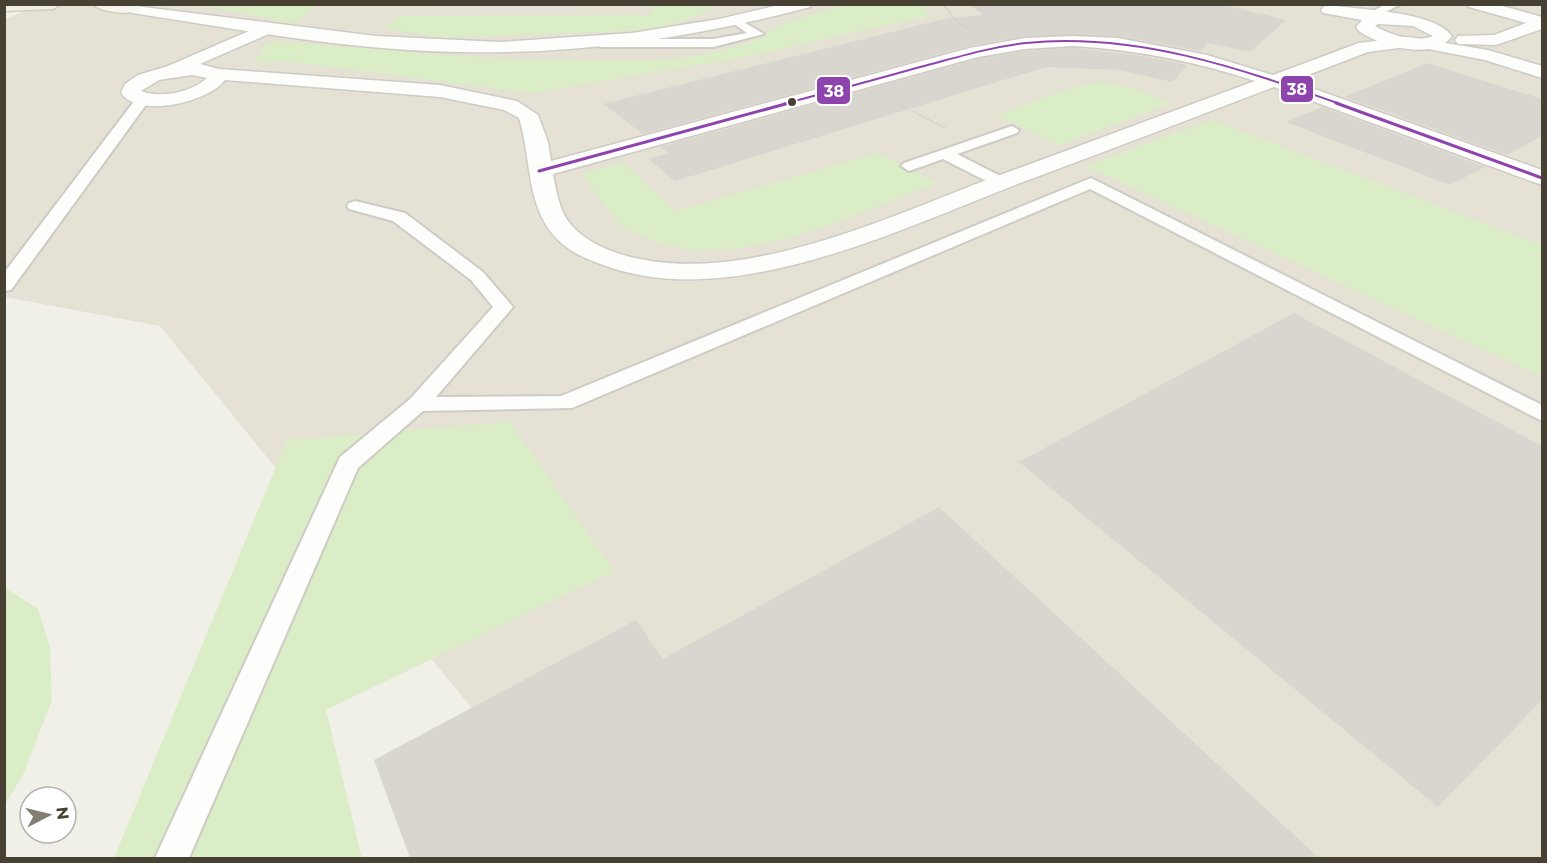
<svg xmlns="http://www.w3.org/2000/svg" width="1547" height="863" font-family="Montserrat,sans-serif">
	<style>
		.residential { fill: #e5e1d5 }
		.green { fill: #dbedc6 }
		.building { fill: #d8d6cf }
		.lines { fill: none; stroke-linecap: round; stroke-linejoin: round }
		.service-casing { stroke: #cdcbc4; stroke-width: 4 }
		.minor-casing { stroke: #cdcbc4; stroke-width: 3 }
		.tertiary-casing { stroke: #cdcbc4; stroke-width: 3 }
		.secondary-casing { stroke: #d0cdbe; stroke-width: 3 }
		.primary-casing { stroke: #d4cdb4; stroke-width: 3 }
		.path { stroke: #d1cec9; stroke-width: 2; stroke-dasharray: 1.5 1.5; stroke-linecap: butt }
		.service { fill: #fdfdfc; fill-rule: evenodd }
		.minor { fill: #fdfdfc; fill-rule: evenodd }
		.tertiary { fill: #fdfdfc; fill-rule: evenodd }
		.secondary { fill: #f6f5ee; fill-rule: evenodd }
		.primary { fill: #f1eee3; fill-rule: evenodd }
		.bus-1-far1-casing { stroke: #fff; stroke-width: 4.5 }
		.bus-1-casing { stroke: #fff; stroke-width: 6 }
		.bus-1-far1 { stroke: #8e44ad; stroke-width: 2 }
		.bus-1 { stroke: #8e44ad; stroke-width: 3 }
		.bus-dot { fill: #474134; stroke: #fff; stroke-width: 2 }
		.line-badge { stroke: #fff; stroke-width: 2 }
		.badge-label { font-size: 16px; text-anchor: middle; font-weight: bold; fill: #fff }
	</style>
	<rect width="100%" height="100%" fill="#f0efe8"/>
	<path class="residential" d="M41 5H1542V858H594L160 326 5 297V19Z"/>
	<path class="green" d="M847 4 924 5 928 16 744 57 532 93 292 62H255L264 46 273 41 498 59 650 61 686 58 725 50 753 41 783 24Z
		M201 5 317 4V5L294 24Z
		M654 5H718L701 15 651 30 443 38 385 28 399 16 650 15Z
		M1102 82 1132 88 1172 103 1059 145 997 115 1074 87Z
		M1212 120 1542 245V377L1086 166Z
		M878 153 938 183C855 213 731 278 644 237 638 234 629 231 623 227 607 212 595 190 581 173L623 163 675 211Z
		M510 422 614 571 326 710 362 858H114L287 440Z
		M4 587 38 609 50 647 52 700 23 775 5 805Z"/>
	<path class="building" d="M969 4H1220L1286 20 1250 52 1208 43 1200 51 1118 36H1025L969 46 643 134 603 104 948 18 983 15Z
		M1073 48 1142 56 1188 65 1172 82 1119 70 1046 67 675 181 648 159 668 153 660 147 978 59 1025 51Z
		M1427 63 1542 99V136L1507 155 1345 97Z
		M1322 107 1485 167 1450 185 1286 122Z
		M1294 313 1542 446V700L1438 807 1019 462Z
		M939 507 1319 858H410L374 760 636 620 663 659Z"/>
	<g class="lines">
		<defs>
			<path id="service" d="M1386 4H1401L1374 18 1364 16Z
				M735 17 764 34 713 47H601L595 43 601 39H713L747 33 731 22V18Z
				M143 95 148 96V102L11 290 4 291V273L138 96Z
				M1012 126 1019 130 1017 133 957 154 1008 180 1010 183 1008 186H996L943 159 909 171 901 166 904 163Z
				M1091 178 1542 405V421L1090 189 572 408 423 411 358 468 189 858H155L340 457 410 399 493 307 471 280 393 221 349 209 347 206 349 203 355 201 405 213 483 272 513 307 436 397 561 396Z"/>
			<path id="minor" d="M1467 4H1495L1542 17V29L1496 45 1458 44 1455 40 1458 36 1494 35 1526 23 1469 7Z
				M265 24 271 25 274 29 271 33 200 64 219 69 440 85 517 101 538 115 548 142 551 161 970 48 1025 38 1073 36 1118 38 1207 55 1273 75 1359 43 1409 37 1488 50 1542 66V78L1485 60 1413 46 1368 52 1292 81 1542 170V185L1274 87C1190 119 1107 151 1023 182 904 227 737 311 609 267 591 261 572 254 558 240 525 207 532 159 519 118L504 110 440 97 225 80C209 102 139 119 121 93L125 84 138 75 168 66ZM1073 46C1136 50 1195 61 1255 81 1170 112 1085 144 1000 175 889 216 736 292 617 253 599 247 580 237 568 221 559 208 556 190 553 174L978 57 1025 49ZM192 75 207 78C192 92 161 99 141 91L159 80Z"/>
			<path id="tertiary" d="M127 5 376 36 500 42 632 33 719 19 783 4H812L810 7C694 38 578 55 458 52 349 50 241 30 133 13L127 11 125 8Z
				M1329 5C1360 10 1434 11 1452 36 1433 62 1380 46 1359 31L1356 27 1362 20 1323 13 1321 10 1323 7ZM1378 24 1413 26 1433 36C1416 43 1390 35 1375 26Z"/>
			<path id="secondary" d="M92 4H139L141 8C133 17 101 12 92 4Z"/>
			<path id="primary" d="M4 4H61L53 9 4 11Z"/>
		</defs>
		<use href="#service" class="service-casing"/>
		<use href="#minor" class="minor-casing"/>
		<use href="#tertiary" class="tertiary-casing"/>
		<use href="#secondary" class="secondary-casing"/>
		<use href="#primary" class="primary-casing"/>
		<path class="path" d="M943 4 957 22 968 28
			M893 101 945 128"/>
		<use href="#service" class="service"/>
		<use href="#minor" class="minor"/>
		<use href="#tertiary" class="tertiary"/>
		<use href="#secondary" class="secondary"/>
		<use href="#primary" class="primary"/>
		<defs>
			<path id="bus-1-far1" d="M783 104C829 92 874 80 920 67 955 58 990 47 1026 43 1136 32 1239 68 1340 104"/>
			<path id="bus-1" d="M1336 103 1542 178
				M539 171 789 103"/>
		</defs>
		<use href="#bus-1-far1" class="bus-1-far1-casing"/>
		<use href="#bus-1" class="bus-1-casing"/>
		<use href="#bus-1-far1" class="bus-1-far1"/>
		<use href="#bus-1" class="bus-1"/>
	</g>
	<circle class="bus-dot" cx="792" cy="102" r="5"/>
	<g class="line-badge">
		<rect x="1280" y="75" width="34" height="28" rx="6" fill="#8e44ad"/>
		<rect x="816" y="76" width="35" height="29" rx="6" fill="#8e44ad"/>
	</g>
	<g class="badge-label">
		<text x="1297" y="95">38</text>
		<text x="834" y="97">38</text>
	</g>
	<rect width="1547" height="863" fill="none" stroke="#474134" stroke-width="12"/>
	<g transform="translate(48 815) rotate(83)"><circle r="28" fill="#ffffff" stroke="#b5b3ae" stroke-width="1.5"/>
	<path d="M0-4.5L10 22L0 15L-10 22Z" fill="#827e73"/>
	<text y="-9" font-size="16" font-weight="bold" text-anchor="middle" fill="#474134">N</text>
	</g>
</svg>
